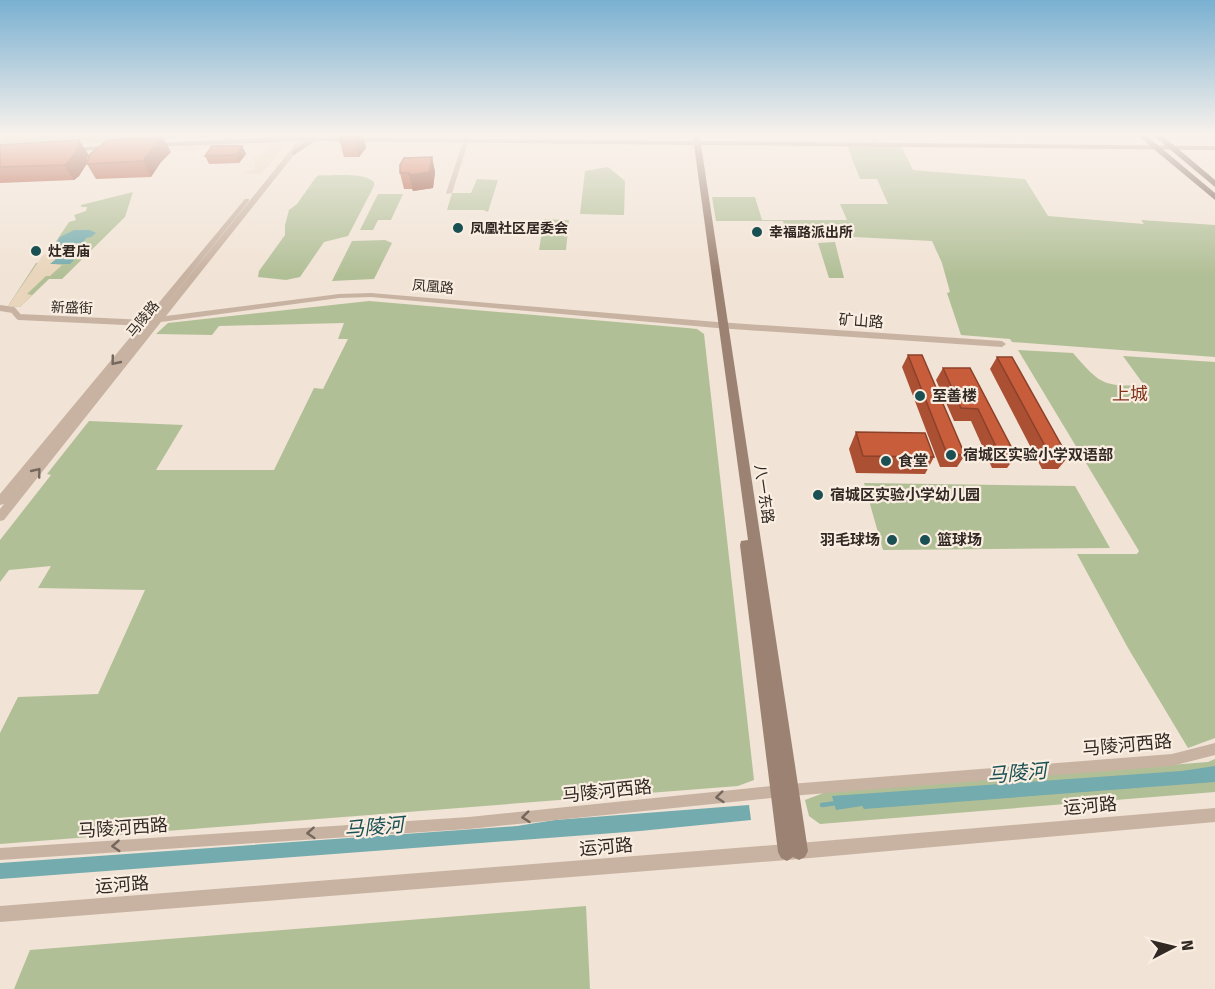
<svg xmlns="http://www.w3.org/2000/svg" width="1215" height="989" font-family="'Fira Sans','Noto Sans SC',sans-serif">
	<style>
		.green { fill: #b1bf96 }
		.plaza { fill: #e9d5bc }
		.water { fill: #74abae }
		.lines { fill: none; stroke-linecap: round; stroke-linejoin: round }
		.stream { stroke: #74abae; stroke-width: 4.5 }
		.pedestrian { stroke: #c8b3a2; stroke-width: 6 }
		.minor { fill: #c8b3a2; fill-rule: evenodd }
		.tertiary { fill: #c8b3a2; fill-rule: evenodd }
		.secondary { fill: #9c8273; fill-rule: evenodd }
		.primary { fill: #755f55; fill-rule: evenodd }
		.wall { fill: #ac5034 }
		.shaded-wall { fill: #8c412a }
		.building { fill: #c85d3c; stroke: #8c412a; stroke-width: 1.5 }
		.oneway { stroke: #76675d }
		.poi-dot { fill: #1a5054; stroke: #f9eee1; stroke-width: 2 }
		.labels { text-anchor: middle; dominant-baseline: central; stroke-width: 4.5; stroke-linejoin: round; paint-order: stroke }
		.far-poi-label { font-size: 14px; font-weight: bold; fill: #322924; stroke: #f9eee1; text-anchor: start }
		.far-street-label { font-size: 14px; fill: #322924; stroke: #f9eee1 }
		.street-label { font-size: 15px; fill: #322924; stroke: #f9eee1 }
		.poi-label { font-size: 15px; font-weight: bold; fill: #322924; stroke: #f9eee1; text-anchor: start }
		.quarter-label { font-size: 18px; fill: #82341d; stroke: #f9eee1 }
		.near-street-label { font-size: 18px; fill: #322924; stroke: #f9eee1 }
		.near-water-label { font-size: 20px; font-style: italic; fill: #1a5054; stroke: #f9eee1 }
	</style>
	<rect width="100%" height="100%" fill="#f1e3d5"/>
	<path class="green" d="M6 136H219L0 149V142Z
		M847 145 901 146 913 170 1025 179 1048 216 1144 224 1141 220 1215 225V357L1012 342 1010 339 961 335 947 293 950 292 942 263 932 241 854 237 788 238 783 221H716L712 197H755L762 220H847L840 204H888L877 179H860Z
		M608 167 625 181 624 215 580 214 585 171Z
		M320 175C335 176 363 172 374 182V186L348 236 324 242 300 277 286 280 258 277 259 271 285 235V225L289 210 297 204 316 177Z
		M477 179 498 180 488 212 483 210H447L452 193H471Z
		M133 192 125 217 62 279H49L20 307 8 306 36 263 42 262 69 222 76 220 74 215 86 211 87 207H81V205Z
		M378 194H403L391 220H378L373 230H360Z
		M544 219 569 220 566 250H539Z
		M385 240 392 243 374 279 332 281 352 241Z
		M835 242 844 278H829L818 243Z
		M369 301 687 328 697 329 704 334 754 780 738 786 0 844V733L18 697 98 694 145 590 38 588 51 566 9 570 0 582V540L51 475 47 474 89 421 183 425 156 470H274L314 388 323 389 348 339H338L344 323 219 326 212 335 156 334 168 323Z
		M1018 350 1073 353C1100 384 1103 387 1144 385L1123 356 1215 362V738L1188 748 1128 648 1077 554H1137L1139 551Z
		M864 483 1075 486 1110 548 883 550Z
		M1215 759V792L820 824 809 816 805 800 826 792 1208 762Z
		M586 906 590 989H14L30 950Z"/>
	<path class="plaza" d="M278 139 283 143V148L261 174 242 173 254 169 255 160 251 159 263 154 268 148 266 146 209 147 198 148 196 151H167L177 145Z
		M50 253 56 258 53 264 62 265 50 276H46L27 294 32 295 20 307 8 306 43 255Z"/>
	<path class="water" d="M74 230H90L96 233 91 237 86 238 81 247 63 256 74 257V260L70 264H50L56 259 50 253 60 237Z
		M1215 766V782L864 809 862 806 836 810 832 796 1182 771Z
		M749 805 751 820 640 831 0 879V863L517 826 555 820Z"/>
	<g class="lines">
		<path class="stream" d="M822 805 837 803"/>
		<path class="pedestrian" d="M0 308 13 310 19 317 146 323"/>
		<path class="minor" d="M465 136H470L452 193 447 194 446 193Z
			M870 136H875L878 141 873 142Z
			M1215 743V755L1172 766 790 796 469 829 0 860V848L469 817 790 784 1172 754Z"/>
		<path class="tertiary" d="M302 136H309L166 316 339 294 371 293 717 322 1002 341 1006 344 1002 347 717 328 371 297 339 298 161 322 4 520 0 521V509L151 323 4 504 0 505V494L245 199H249V201L156 317Z
			M1215 808V822L799 859 0 922V906L799 843Z"/>
		<path class="secondary" d="M693 136H699L700 141 1215 146V150L701 145 808 851 805 857 799 860 793 857 787 861 781 858 778 852 740 545 741 541 748 540 694 145 315 141 294 155 292 154V152L306 141 151 147 148 145 151 143 278 137 693 141Z
			M113 145 116 147 115 148 71 152 67 150 71 148Z"/>
		<path class="primary" d="M1138 136H1147L1215 193V200Z
			M1154 136H1163L1215 180V187Z"/>
	</g>
	<path class="wall" d="M340 136H363L366 148 359 157H344L339 138Z
		M79 140 88 154 86 165 79 176 74 180 0 183V145Z
		M242 146 246 154 239 163 209 164 205 156Z
		M171 152 161 162 151 177 96 179 87 164Z
		M432 157 435 172 433 188 413 191 412 189H404L400 173Z
		M908 355 965 455 957 467H940L902 367Z
		M997 357 1068 457 1058 469H1042L990 369Z
		M943 368H970L1016 456 1007 468H992L971 421H954L936 380Z
		M856 432 934 457 925 474 856 473 849 449Z"/>
	<path class="shaded-wall" d="M358 136H363L366 148 359 157 354 141Z
		M163 137 171 152 161 162 151 177 143 161 154 146Z
		M79 140 88 154 86 165 79 176 74 180 64 165Z
		M242 146 246 154 239 163 236 155Z
		M432 157 435 172 433 188 413 191 409 175Z"/>
	<path class="building" d="M340 136H358L354 141H340L342 138H339Z
		M163 137 154 146 143 161 87 164 89 155 108 140Z
		M79 140 77 150 69 161 64 165 0 167V145Z
		M212 146H242L236 155 205 156Z
		M432 157 429 172 409 175 410 173H400V165L404 158Z
		M908 355H922L965 455 947 454Z
		M997 357H1012L1068 457H1051Z
		M943 368H970L1016 456 1000 455 978 409 961 408Z
		M856 432 925 433 934 457 863 456Z"/>
	<defs><path id="oneway-chevron" d="M-2-3.5L2.5 0L-2 3.5" fill="none" stroke-width="1.6" stroke-linecap="round" stroke-linejoin="round" transform="scale(1.5)"/></defs>
	<g class="oneway">
		<use href="#oneway-chevron" transform="translate(115 361) rotate(129)"/>
		<use href="#oneway-chevron" transform="translate(37 472) rotate(-51)"/>
		<use href="#oneway-chevron" transform="translate(720 797) rotate(174)"/>
		<use href="#oneway-chevron" transform="translate(526 817) rotate(174)"/>
		<use href="#oneway-chevron" transform="translate(311 833) rotate(176)"/>
		<use href="#oneway-chevron" transform="translate(116 846) rotate(176)"/>
	</g>
	<linearGradient id="sky" x2="0" y2="1"><stop stop-color="#79b0d1"/><stop offset="0.49" stop-color="#f9f2ec"/><stop offset="1" stop-color="#f9f2ec" stop-opacity="0"/></linearGradient>
	<rect width="1215" height="275" fill="url(#sky)"/>
	<g class="poi-dot">
		<circle cx="458" cy="228" r="6"/>
		<circle cx="757" cy="232" r="6"/>
		<circle cx="36" cy="251" r="6"/>
		<circle cx="920" cy="396" r="6"/>
		<circle cx="951" cy="455" r="6"/>
		<circle cx="886" cy="461" r="6"/>
		<circle cx="818" cy="495" r="6"/>
		<circle cx="892" cy="540" r="6"/>
		<circle cx="925" cy="540" r="6"/>
	</g>
	<g class="labels">
		<g class="far-poi-label">
			<text x="470" y="228">凤凰社区居委会</text>
			<text x="769" y="232">幸福路派出所</text>
			<text x="48" y="251">灶君庙</text>
		</g>
		<g class="far-street-label">
			<text transform="translate(433 287) rotate(5)">凤凰路</text>
			<text transform="translate(72 308) rotate(2)">新盛街</text>
			<text transform="translate(143 319) rotate(-51)">马陵路</text>
		</g>
		<g class="street-label">
			<text transform="translate(861 321) rotate(4)">矿山路</text>
			<text transform="translate(764 494) rotate(82)">八一东路</text>
		</g>
		<g class="poi-label">
			<text x="932" y="396">至善楼</text>
			<text x="963" y="455">宿城区实验小学双语部</text>
			<text x="898" y="461">食堂</text>
			<text x="830" y="495">宿城区实验小学幼儿园</text>
			<text x="880" y="540" text-anchor="end">羽毛球场</text>
			<text x="937" y="540">篮球场</text>
		</g>
		<g class="quarter-label">
			<text x="1130" y="394">上城</text>
		</g>
		<g class="near-street-label">
			<text transform="translate(1127 745) rotate(-5)">马陵河西路</text>
			<text transform="translate(607 791) rotate(-6)">马陵河西路</text>
			<text transform="translate(1090 806) rotate(-5)">运河路</text>
			<text transform="translate(123 828) rotate(-4)">马陵河西路</text>
			<text transform="translate(606 847) rotate(-5)">运河路</text>
			<text transform="translate(122 885) rotate(-4)">运河路</text>
		</g>
		<g class="near-water-label">
			<text transform="translate(1017 773) rotate(-5)">马陵河</text>
			<text transform="translate(374 827) rotate(-5)">马陵河</text>
		</g>
	</g>
	<g transform="translate(1173 947) rotate(83)" stroke="#f9eee1" stroke-width="4.5" paint-order="stroke">
	<path d="M0-4.5L10 22L0 15L-10 22Z" fill="#322924"/>
	<text y="-9" font-size="16" font-weight="bold" text-anchor="middle" fill="#322924">N</text>
	</g>
</svg>
